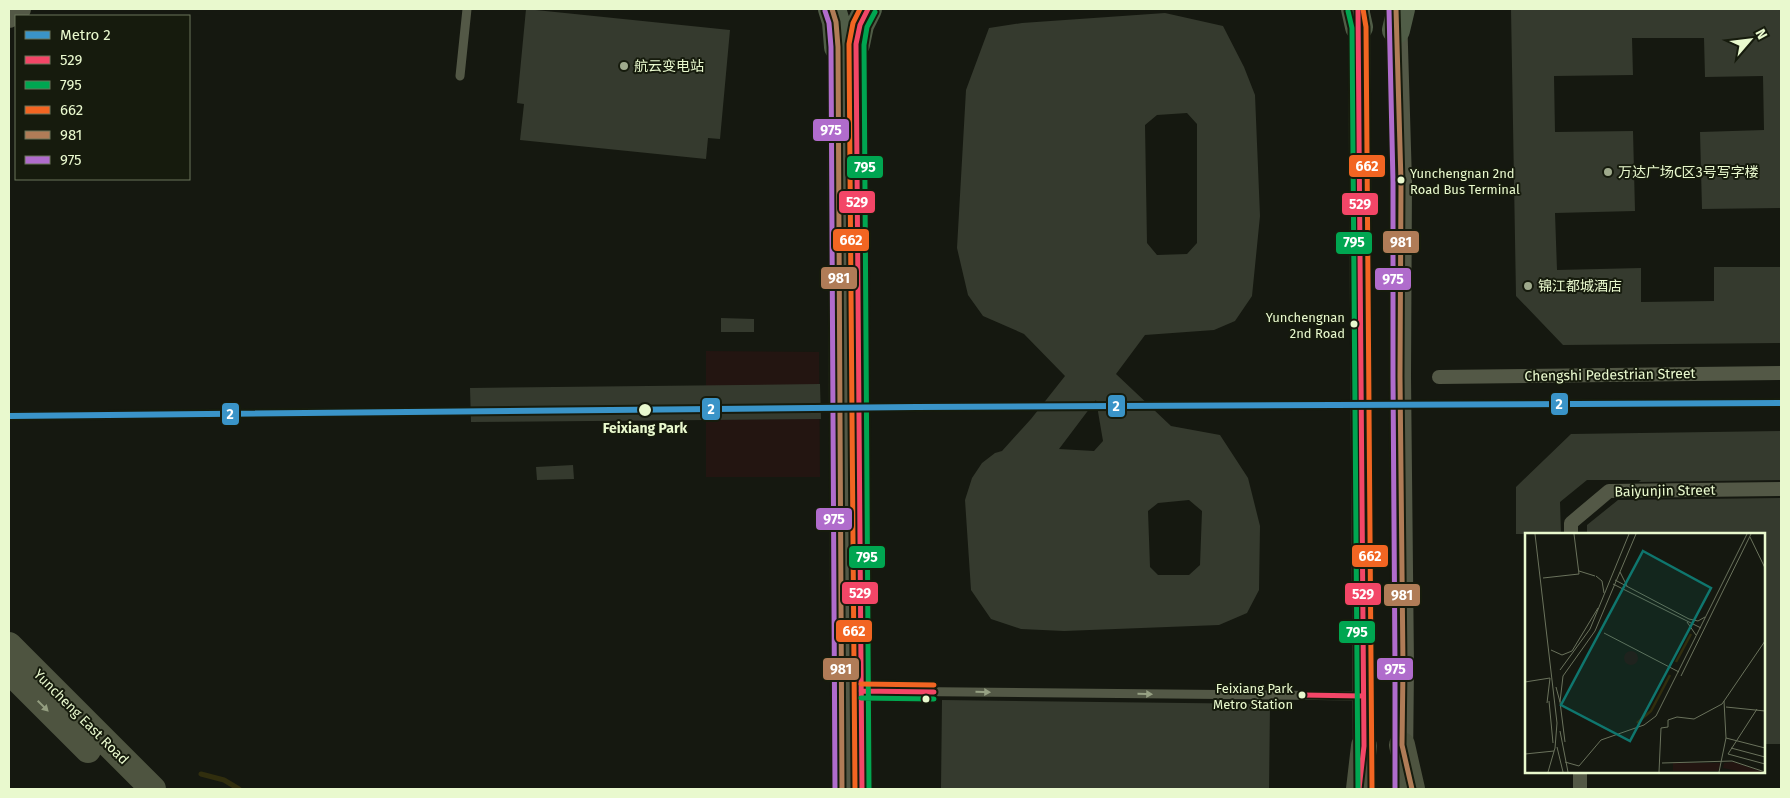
<svg xmlns="http://www.w3.org/2000/svg" width="1790" height="798" font-family="'Fira Sans','Noto Sans SC',sans-serif">
	<style>
		.green { fill: #231511 }
		.lines { fill: none; stroke-linecap: round; stroke-linejoin: round }
		.stream { stroke: #312e0e; stroke-width: 5 }
		.building { fill: #353a2e; fill-rule: evenodd }
		.service { stroke: #535846; stroke-width: 9 }
		.pedestrian { stroke: #535846; stroke-width: 14 }
		.tertiary { stroke: #535846; stroke-width: 22 }
		.secondary { stroke: #4e5440; stroke-width: 26 }
		.primary { stroke: #505d47; stroke-width: 28 }
		.bus-1-casing { stroke: #161b0d; stroke-width: 9 }
		.bus-2-casing { stroke: #161b0d; stroke-width: 9 }
		.bus-3-casing { stroke: #161b0d; stroke-width: 9 }
		.bus-4-casing { stroke: #161b0d; stroke-width: 9 }
		.bus-5-casing { stroke: #161b0d; stroke-width: 9 }
		.bus-1 { stroke: #f34667; stroke-width: 5 }
		.bus-2 { stroke: #00a651; stroke-width: 5 }
		.bus-3 { stroke: #f26522; stroke-width: 5 }
		.bus-4 { stroke: #b07c57; stroke-width: 5 }
		.bus-5 { stroke: #b06ccc; stroke-width: 5 }
		.metro-1-casing { stroke: #161b0d; stroke-width: 10 }
		.metro-1 { stroke: #3a94c8; stroke-width: 6 }
		.oneway { fill: #96a083 }
		.oneway2 { fill: #949e80 }
		.poi-dot { fill: #9faa8c; stroke: #161b0d; stroke-width: 2 }
		.bus-dot { fill: #e9f9ce; stroke: #161b0d; stroke-width: 2 }
		.labels { text-anchor: middle; dominant-baseline: central; stroke-width: 4; stroke-linejoin: round; paint-order: stroke }
		.bus-label { font-size: 13px; fill: #e9f9ce; stroke: #161b0d; text-anchor: end }
		.poi-label { font-size: 14px; fill: #e9f9ce; stroke: #161b0d; text-anchor: start }
		.street-label { font-size: 14px; fill: #e9f9ce; stroke: #161b0d }
		.stop-label { font-size: 14px; font-weight: bold; fill: #e9f9ce; stroke: #161b0d }
		.inset-river { fill: none; stroke: #312e0e; stroke-width: 2.5 }
		.inset-road { fill: none; stroke: #6a725c; stroke-width: 1 }
		.view { fill: #0f766e; fill-opacity: 0.15; stroke: #0f766e; stroke-width: 2.5 }
		.inset-edge { fill: none; stroke: #e9f9ce; stroke-width: 2.5 }
		.line-badge { stroke: #161b0d; stroke-width: 2 }
		.badge-label { font-size: 14px; text-anchor: middle; font-weight: bold; fill: #fff }
	</style>
	<rect width="100%" height="100%" fill="#151810"/>
	<path class="green" d="M706 351 819 352 820 477H706Z"/>
	<g class="lines">
		<path class="stream" d="M201 774 224 780 239 789"/>
	</g>
	<path class="building" d="M526 9 730 30 720 139 708 138 706 159 520 140 524 104 517 103Z
		M1511 9H1781V208L1702 209 1700 132 1764 130 1763 76 1705 77 1704 38H1632L1633 75 1554 76 1555 132 1633 131 1635 211 1555 213 1557 270 1641 268V302L1714 301V267H1781V343L1563 345 1516 296Z
		M1165 13 1223 26 1244 67 1255 95 1260 216 1252 296 1235 321 1214 330 1145 335 1116 374 1171 426 1220 435 1248 478 1260 526 1259 590 1247 613 1219 625 1064 631 1021 629 991 619 971 590 965 500 972 478 982 463 995 453 1002 451 1031 419 1065 376 1024 334 983 316 968 295 957 248 966 90 989 28 1022 23ZM1187 113 1197 124V243L1187 254 1157 255 1147 243 1145 125 1157 115ZM1096 400 1103 441 1094 451 1059 449ZM1189 500 1202 511 1200 565 1189 575H1158L1150 567 1148 511 1158 503Z
		M721 318 754 319V332H721Z
		M820 384 821 419 471 422 470 388Z
		M1781 431V480L1639 482 1641 480H1587L1560 502 1561 534H1516V487L1571 434Z
		M573 465 574 479 537 480 536 467Z
		M1781 498V744H1764V534H1587V525L1618 500Z
		M942 700 1270 704 1269 789H941Z"/>
	<g class="lines">
		<path class="service" d="M460 76 467 9
			M861 691 1363 696"/>
		<path class="pedestrian" d="M1439 377 1781 373
			M1571 534V523L1609 491 1781 489
			M1580 772V789"/>
		<path class="tertiary" d="M1359 10 1364 763
			M1396 13 1401 182 1400 377 1403 667 1402 763
			M9 17 20 9
			M856 44 862 789
			M838 47 842 789"/>
		<path class="secondary" d="M9 645 153 789
			M9 671 88 750
			M1402 745 1412 789
			M1359 789 1364 746"/>
		<path class="primary" d="M832 9 836 22 838 47
			M1355 9 1359 27
			M1396 30 1401 9
			M856 44 860 25 868 9"/>
		<defs>
			<path id="bus-1" d="M1358 9 1364 746 1359 789
				M861 691 934 692
				M1302 695 1363 696
				M862 789 856 44 860 25 868 9"/>
			<path id="bus-2" d="M1348 11 1352 28 1358 789
				M861 698 934 699
				M869 789 864 45 867 27 875 12"/>
			<path id="bus-3" d="M1363 9 1366 27 1372 789
				M861 684 934 685
				M855 789 849 44 853 23 860 9"/>
			<path id="bus-4" d="M832 9 836 22 838 47 842 789
				M1396 9 1401 182 1400 377 1403 667 1402 745 1412 789"/>
			<path id="bus-5" d="M1389 9 1393 182V377L1395 667V789
				M825 11 829 23 831 47 835 789"/>
		</defs>
		<use href="#bus-1" class="bus-1-casing"/>
		<use href="#bus-2" class="bus-2-casing"/>
		<use href="#bus-3" class="bus-3-casing"/>
		<use href="#bus-4" class="bus-4-casing"/>
		<use href="#bus-5" class="bus-5-casing"/>
		<use href="#bus-1" class="bus-1"/>
		<use href="#bus-2" class="bus-2"/>
		<use href="#bus-3" class="bus-3"/>
		<use href="#bus-4" class="bus-4"/>
		<use href="#bus-5" class="bus-5"/>
		<defs>
			<path id="metro-1" d="M9 416 916 407 1781 403"/>
		</defs>
		<use href="#metro-1" class="metro-1-casing"/>
		<use href="#metro-1" class="metro-1"/>
	</g>
	<defs><path id="oneway-solid" d="M-6-.8H1V-3.2L6.5 0L1 3.2V.8H-6Z" transform="scale(1.25)"/></defs>
	<g class="oneway">
		<use href="#oneway-solid" transform="translate(983 692) rotate(1)"/>
		<use href="#oneway-solid" transform="translate(1145 694) rotate(1)"/>
	</g>
	<use class="oneway2" href="#oneway-solid" transform="translate(43 706) rotate(45)"/>
	<g class="poi-dot">
		<circle cx="624" cy="66" r="5"/>
		<circle cx="1608" cy="172" r="5"/>
		<circle cx="1528" cy="286" r="5"/>
	</g>
	<g class="bus-dot">
		<circle cx="1401" cy="180" r="4.5"/>
		<circle cx="1354" cy="324" r="4.5"/>
		<circle cx="645" cy="410" r="7"/>
		<circle cx="1302" cy="695" r="4.5"/>
		<circle cx="926" cy="699" r="4.5"/>
	</g>
	<g class="labels">
		<g class="bus-label">
			<text x="1410" y="173" text-anchor="start">Yunchengnan 2nd<tspan x="1410" dy="16">Road Bus Terminal</tspan></text>
			<text x="1345" y="317">Yunchengnan<tspan x="1345" dy="16">2nd Road</tspan></text>
			<text x="1293" y="688">Feixiang Park<tspan x="1293" dy="16">Metro Station</tspan></text>
		</g>
		<g class="poi-label">
			<text x="634" y="66">航云变电站</text>
			<text x="1618" y="172">万达广场C区3号写字楼</text>
			<text x="1538" y="286">锦江都城酒店</text>
		</g>
		<g class="street-label">
			<text transform="translate(1610 375) rotate(-1)">Chengshi Pedestrian Street</text>
			<text transform="translate(1665 491) rotate(-1)">Baiyunjin Street</text>
			<text transform="translate(81 717) rotate(45)">Yuncheng East Road</text>
		</g>
		<g class="stop-label">
			<text x="645" y="428">Feixiang Park</text>
		</g>
	</g>
	<g transform="translate(1525 533)">
		<rect width="240" height="240" fill="#151810"/>
		<path d="M99 125a7 7 0 1 1 14 0a7 7 0 1 1-14 0ZM208 229 239 239H217L198 235 199 230ZM148 230H196L193 238H148Z" fill="#231511"/>
		<path class="inset-river" d="M151 129 166 101M112 190 126 178 145 142"/>
		<path class="inset-road" d="M10 1 32 190 30 215 23 239M225 4 240 35M54 38 70 43M95 39 102 53M71 43 77 48 79 60M18 45 54 41 49 1M90 47 164 86M88 51 176 95M164 86 173 88 180 84M162 89 171 102M79 100 154 139M26 117 37 122 47 118 73 75M35 137 65 96 104 1M156 143 226 1M0 149 25 145 22 170M31 154 35 169M24 168 28 210M201 174 240 178M232 176 203 221 240 231M35 198 43 239M201 205 240 215M40 209 35 169 38 143 70 98 111 1M32 214 38 239M206 215 240 224M0 221 29 218M40 229 54 233 76 207 119 192 131 183 222 1M137 230 207 228 240 239M134 239 136 195 143 194V187L152 184 169 186 197 171 240 108M194 239 201 205 199 168"/>
		<path class="view" d="M118 18 186 55 105 208 36 172Z"/>
		<rect width="240" height="240" class="inset-edge"/>
	</g>
	<g class="line-badge">
		<rect x="812" y="118" width="38" height="24" rx="5" fill="#b06ccc"/>
		<rect x="1348" y="154" width="38" height="24" rx="5" fill="#f26522"/>
		<rect x="846" y="155" width="38" height="24" rx="5" fill="#00a651"/>
		<rect x="838" y="190" width="38" height="24" rx="5" fill="#f34667"/>
		<rect x="1341" y="192" width="38" height="24" rx="5" fill="#f34667"/>
		<rect x="832" y="228" width="38" height="24" rx="5" fill="#f26522"/>
		<rect x="1382" y="230" width="38" height="24" rx="5" fill="#b07c57"/>
		<rect x="1335" y="231" width="38" height="24" rx="5" fill="#00a651"/>
		<rect x="820" y="266" width="38" height="24" rx="5" fill="#b07c57"/>
		<rect x="1374" y="267" width="38" height="24" rx="5" fill="#b06ccc"/>
		<rect x="1550" y="392" width="19" height="24" rx="5" fill="#3a94c8"/>
		<rect x="1107" y="394" width="19" height="24" rx="5" fill="#3a94c8"/>
		<rect x="701" y="397" width="20" height="24" rx="5" fill="#3a94c8"/>
		<rect x="221" y="402" width="19" height="24" rx="5" fill="#3a94c8"/>
		<rect x="815" y="507" width="38" height="24" rx="5" fill="#b06ccc"/>
		<rect x="1351" y="544" width="38" height="24" rx="5" fill="#f26522"/>
		<rect x="848" y="545" width="38" height="24" rx="5" fill="#00a651"/>
		<rect x="841" y="581" width="38" height="24" rx="5" fill="#f34667"/>
		<rect x="1344" y="582" width="38" height="24" rx="5" fill="#f34667"/>
		<rect x="1383" y="583" width="38" height="24" rx="5" fill="#b07c57"/>
		<rect x="835" y="619" width="38" height="24" rx="5" fill="#f26522"/>
		<rect x="1338" y="620" width="38" height="24" rx="5" fill="#00a651"/>
		<rect x="822" y="657" width="38" height="24" rx="5" fill="#b07c57"/>
		<rect x="1376" y="657" width="38" height="24" rx="5" fill="#b06ccc"/>
	</g>
	<g class="badge-label">
		<text x="831" y="135">975</text>
		<text x="1367" y="171">662</text>
		<text x="865" y="172">795</text>
		<text x="857" y="207">529</text>
		<text x="1360" y="209">529</text>
		<text x="851" y="245">662</text>
		<text x="1401" y="247">981</text>
		<text x="1354" y="247">795</text>
		<text x="839" y="283">981</text>
		<text x="1393" y="284">975</text>
		<text x="1559" y="409">2</text>
		<text x="1116" y="411">2</text>
		<text x="711" y="414">2</text>
		<text x="230" y="419">2</text>
		<text x="834" y="524">975</text>
		<text x="1370" y="561">662</text>
		<text x="867" y="562">795</text>
		<text x="860" y="598">529</text>
		<text x="1363" y="599">529</text>
		<text x="1402" y="600">981</text>
		<text x="854" y="636">662</text>
		<text x="1357" y="637">795</text>
		<text x="841" y="674">981</text>
		<text x="1395" y="674">975</text>
	</g>
	<rect width="1790" height="798" fill="none" stroke="#e9f9ce" stroke-width="20"/>
	<rect x="15" y="15" width="175" height="165" fill="#161b0d" stroke="#6a745a"/>
	<rect x="25" y="31" width="25" height="8" fill="#3a94c8" stroke="#6a745a"/>
	<text x="60" y="40" font-size="15" fill="#e9f9ce">Metro 2</text>
	<rect x="25" y="56" width="25" height="8" fill="#f34667" stroke="#6a745a"/>
	<text x="60" y="65" font-size="15" fill="#e9f9ce">529</text>
	<rect x="25" y="81" width="25" height="8" fill="#00a651" stroke="#6a745a"/>
	<text x="60" y="90" font-size="15" fill="#e9f9ce">795</text>
	<rect x="25" y="106" width="25" height="8" fill="#f26522" stroke="#6a745a"/>
	<text x="60" y="115" font-size="15" fill="#e9f9ce">662</text>
	<rect x="25" y="131" width="25" height="8" fill="#b07c57" stroke="#6a745a"/>
	<text x="60" y="140" font-size="15" fill="#e9f9ce">981</text>
	<rect x="25" y="156" width="25" height="8" fill="#b06ccc" stroke="#6a745a"/>
	<text x="60" y="165" font-size="15" fill="#e9f9ce">975</text>
	<g transform="translate(1750 40) rotate(62)" stroke="#161b0d" stroke-width="4" paint-order="stroke">
	<path d="M0-4L9 19L0 12L-9 19Z" fill="#e9f9ce"/>
	<text y="-8" font-size="14" font-weight="bold" text-anchor="middle" fill="#e9f9ce">N</text>
	</g>
</svg>
